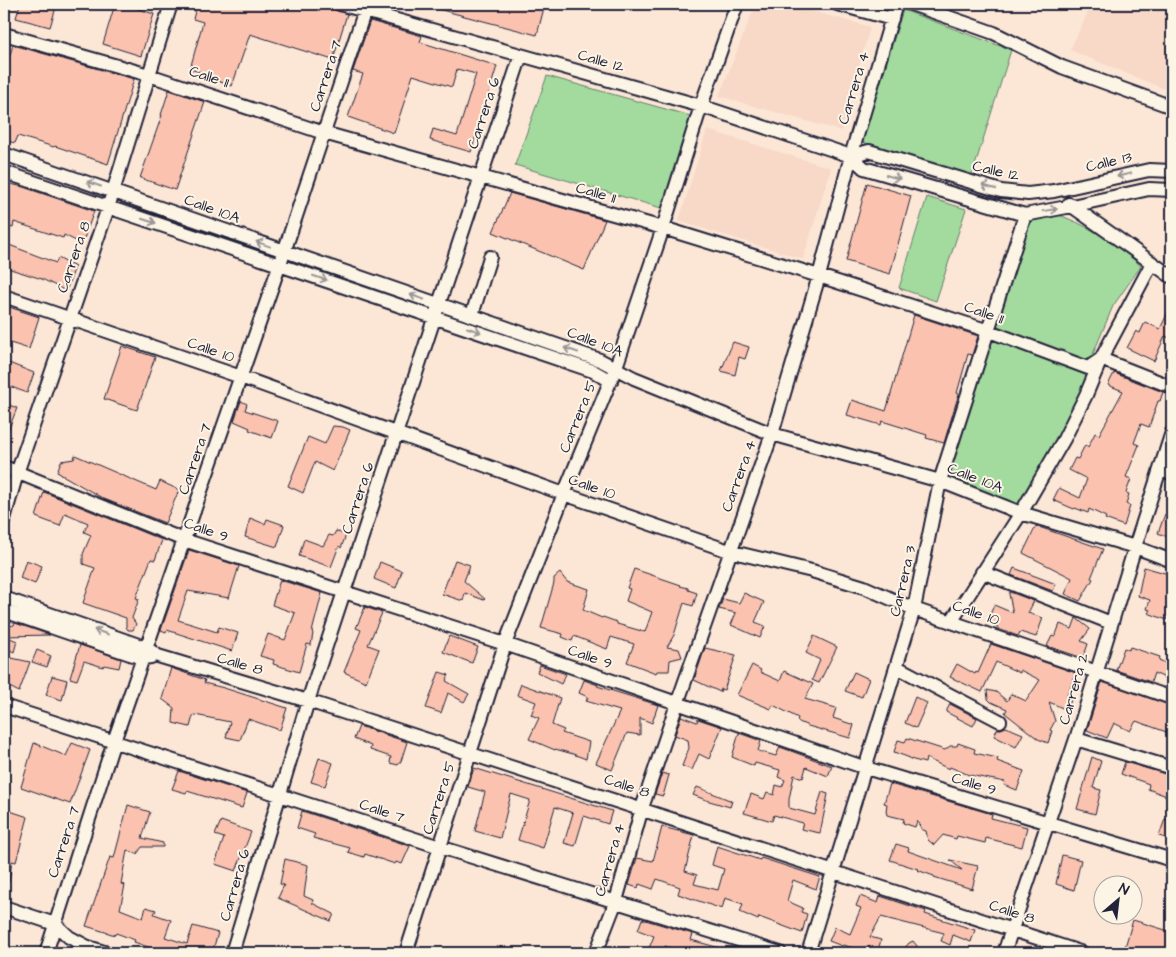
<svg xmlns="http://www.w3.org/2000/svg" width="1176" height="957" font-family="'Architects Daughter',sans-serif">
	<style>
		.built { fill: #f8d8c7 }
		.green { fill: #a3da9e; stroke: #627e6c }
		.building { fill: #fbc3af; stroke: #22223b }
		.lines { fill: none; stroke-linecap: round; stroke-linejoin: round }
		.minor-casing { stroke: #22223b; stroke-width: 16 }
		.minor { stroke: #fcf5e5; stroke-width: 12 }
		.oneway { stroke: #9a9698 }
		.labels { text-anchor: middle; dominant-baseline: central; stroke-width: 4; stroke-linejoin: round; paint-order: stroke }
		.street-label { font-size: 15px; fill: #22223b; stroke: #fcf5e5 }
	</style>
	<rect width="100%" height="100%" fill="#fce6d5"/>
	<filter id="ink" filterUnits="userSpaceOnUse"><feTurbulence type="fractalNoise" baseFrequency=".02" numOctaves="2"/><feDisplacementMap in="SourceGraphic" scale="10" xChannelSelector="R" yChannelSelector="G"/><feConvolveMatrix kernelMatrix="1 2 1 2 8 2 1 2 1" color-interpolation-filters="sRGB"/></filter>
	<g filter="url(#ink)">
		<path class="built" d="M756 4H786L870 27 841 131 719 96Z
			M1092 4H1172V92L1070 50Z
			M707 130 831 168 803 259 679 221Z"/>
		<path class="green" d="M903 10 1011 50 972 175 862 142Z
			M547 76 694 117 668 210 515 165Z
			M927 197 966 209 936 301 899 288Z
			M1053 213C1085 223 1116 243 1141 266L1113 306 1088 366 1024 341 996 326 1011 267 1033 217Z
			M992 335 1091 370 1062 435 1019 510 968 485 949 471Z"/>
		<path class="building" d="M20 4H57L50 27 16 18Z
			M115 4H123L154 14 141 56 103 44Z
			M197 4H318L347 14 333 60 250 34 232 86 209 78 210 75 190 69 203 22 193 19Z
			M431 4H545L537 35 430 7Z
			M370 21 422 36 420 42 497 66 471 152 430 140 433 129 457 136 476 74 457 69 452 87 413 75 394 133 348 117 363 74 353 71Z
			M13 45 134 79 108 164 55 146 54 147 18 136 15 143 4 140V74Z
			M169 90 205 102 175 190 140 178 162 115H161Z
			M7 183 23 187 94 211 82 244 64 235 63 238 14 222 13 228 4 226V197Z
			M867 183 911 196 890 274 846 261Z
			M510 193 605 220 584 270 493 232Z
			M4 243 56 263 58 258 75 267 66 291 42 279 4 267Z
			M1172 304V339L1165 336 1154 361 1127 348 1136 331 1140 333 1145 322 1160 329Z
			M6 306 39 317 29 349 4 341V314Z
			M914 315 978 336 972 355 968 354 957 393 959 394 956 403 944 443 926 438 927 435 882 421 881 425 847 415 852 400 886 411Z
			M733 342 749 347 745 359 739 357 735 375 721 371Z
			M122 346 155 357 137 410 104 399Z
			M4 361 34 373 27 393 4 384Z
			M1114 373 1163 392 1160 401H1158L1149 427 1141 424 1134 443 1139 445 1126 477 1131 479 1126 493 1129 494 1126 504 1130 506 1124 526 1105 519 1106 517 1089 509 1088 513 1075 508 1074 509 1053 500 1059 488 1080 498 1087 479 1069 470 1075 458 1078 459 1085 445 1088 447 1095 433 1099 435 1123 391 1108 385Z
			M241 401 247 404 245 410 278 421 272 438 249 430 250 428 234 421Z
			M4 403 17 408 4 441Z
			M333 426 343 427 350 430 333 471 315 462 303 493 288 486 308 437 325 444Z
			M75 455 156 490 160 481 179 490 165 523 104 499 57 472 61 461 74 459Z
			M44 492 162 540 155 560 151 559 136 598 139 599 132 618 136 624 133 630H128L126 627V618L83 603 95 568 83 564V554L91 535 84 532 88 523 65 513 60 526 36 517Z
			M1165 514 1172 517V539L1158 533Z
			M250 518 265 524 267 519 284 525 277 547 245 537Z
			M1036 526 1103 549 1091 578 1093 579 1080 601 1065 594 1072 578 1023 553Z
			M336 531 346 535 341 548 339 546 331 567 299 556 304 539 323 546 329 535 333 536Z
			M189 550 239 566 229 598 188 591 178 620 217 632 219 627 238 633 232 651 167 630 166 632 161 630Z
			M26 560 42 566 35 584 20 578Z
			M455 560 470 565 464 581 485 599 484 600 465 593 463 601 442 594Z
			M380 562 402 571 396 588 374 579Z
			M1144 567 1172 575V596L1169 605 1172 606 1167 620 1148 613 1150 610 1147 609 1150 600 1138 596Z
			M1014 568 1056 584 1053 591 1011 575Z
			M634 569 681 585 680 586 688 588V590L697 593 693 606 684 603 674 635 667 647 679 649 682 657 670 660 669 671H657L656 673 627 662 634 644 611 637 607 649 574 636 572 641 562 637 563 634 541 628 554 583V578L560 573 567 582 589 589 583 610 602 618 603 617 617 622V624L645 632 652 612 626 601 630 589 627 588Z
			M280 580 322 593 312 632 313 633 311 645 307 644 299 672 273 664 274 660 260 656 268 634 285 640 295 613 272 605Z
			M1010 592 1034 601 1028 613 1043 618 1036 637 1020 632 1018 636 998 629V627L987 622 994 605 1013 613 1009 594Z
			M744 593 764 602 755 622 765 626 760 638 731 625 736 613 719 609 723 599 739 603Z
			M365 607 382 613 368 645 379 649 366 682 344 672 361 630 356 628Z
			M1076 618 1090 629 1081 641 1088 644 1083 658 1047 646 1052 636 1055 637 1060 624 1072 629Z
			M15 623 50 635 5 636 17 641 14 652 4 647V627L14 625Z
			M449 636 478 647 472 663 443 652Z
			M814 636 837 647 819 683 812 680 820 660 806 653Z
			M991 644 1076 673 1066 698 1071 700 1067 710 1049 702 1055 721 1050 730 1052 731 1048 743 1038 739 1005 713 1007 709 991 702 988 699 987 690 996 692 1007 701 1011 694 1026 701 1040 680 1020 670V673L996 662 982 692 950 677 957 664 975 674 976 672 978 673Z
			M80 645 121 659 119 668 104 665 103 667 84 661 77 680 70 678Z
			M1130 647 1160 657 1159 660 1172 666V681L1154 673 1151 682 1116 670 1124 648 1129 650Z
			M705 648 736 655 724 690 721 689 720 692 694 680Z
			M37 650 51 656 47 667 32 662Z
			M7 657 30 662 19 692 4 684V668Z
			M540 665 566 674 561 684 537 672Z
			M752 665 761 670 760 672 780 681 784 671 813 684 805 699 836 708 833 718 854 725 850 738 808 726 797 721 798 718 773 705 771 709 737 695Z
			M171 668 205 680 204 683 224 688 287 708 280 730 248 719 240 740 226 737 230 722 195 715 193 716 190 727 173 723 174 708 162 699Z
			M439 672 449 675 446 681 469 694 464 702 448 693 441 713 426 708Z
			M854 672 869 679 862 697 845 691Z
			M52 676 67 680 62 700 46 695Z
			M584 680 598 685 597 686 658 705 652 723 640 718V735L627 733 612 770 596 763 620 711 586 701 588 697 579 693Z
			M1102 682 1172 706V734L1136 721 1130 731 1114 723 1107 738 1087 730Z
			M521 684 560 698 552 725 564 730 562 733 589 742 586 759 573 754 555 749V750L529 739 539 718 531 715 536 702 517 695Z
			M915 697 927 703 916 728 905 723Z
			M950 704 977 718 973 726 946 712Z
			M681 716 697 722 698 719 722 727 709 759 699 754 692 770 682 766 689 748 688 740 675 735Z
			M359 726 407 742 401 761 398 765 390 763 391 757 370 750 371 746 354 739Z
			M1006 727 1023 734 1016 747 994 736 997 729H1001Z
			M739 733 761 741 758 751 776 756 780 747 832 766 828 776 806 767 803 778 794 775 789 799V808L815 815 822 792 828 794 820 833 801 829 803 823 774 815 772 821 744 813 751 794 764 799 767 792 774 795 776 785 782 787 785 780 778 777 780 770 755 763 754 766 732 757Z
			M907 738 945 750 950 746H957L958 743 975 749 974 753 998 758 997 761 1024 771 1017 790 1004 785 1005 782 969 775 950 767 949 769 926 758 925 763 910 759V758L894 752 898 740 905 742Z
			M34 743 66 756 72 743 90 750 70 804 21 787Z
			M1092 757 1101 761 1093 788 1101 790 1095 814 1077 809Z
			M319 758 333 763 325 786 311 782Z
			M1125 762 1172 776V798L1148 789 1149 784 1121 774Z
			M474 768 612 811 608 824 584 816 575 846 564 843 573 813 555 807 543 848 518 840 530 800 511 794 500 838 475 831 485 792 468 787Z
			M179 771 247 793 242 808 187 791 186 793 172 789Z
			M662 773 669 775 663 796 655 794Z
			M890 784 992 814 991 818 1027 827 1022 847 986 838 985 843 957 836 956 839 943 835 934 845 928 840 926 831 922 830 917 821 915 827 903 823 904 819 887 815 886 811 887 804 884 803Z
			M697 787 732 801 730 807 706 800 693 795Z
			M128 805 150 812 142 838 163 843V847H142L137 854 127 850 121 884 125 885 120 909 143 918 146 907 156 910 154 914 171 920 165 937 187 944 193 926 218 933 212 953H165L134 942 135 940 116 933 115 935 86 926 110 857 114 858Z
			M4 809 28 817 16 862 12 861 9 882 4 881Z
			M302 811 410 846 402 864 396 862 395 864 365 854 364 857 348 852 350 848 313 838 315 834 297 828Z
			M1165 819 1172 822V840L1159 836Z
			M221 821 251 832 236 871 215 864 224 838 215 835Z
			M662 827 694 835 685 871 697 875 694 884 718 890 724 869 712 865 717 846 760 860 761 858 820 877 816 889 793 880 787 901 803 908 801 912 807 914 802 933 759 917 758 920 740 912 743 904 725 898 722 909 678 894 680 887 657 879 653 889 639 884 638 888 629 885 637 858 653 861Z
			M896 844 909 848 908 851 962 870 950 860 978 866 972 889 934 877V876L917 870 918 869 890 860Z
			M1062 855 1081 860 1074 890 1056 884Z
			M285 859 308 865 304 896 313 900 312 903 334 914 331 921 278 898 284 885 280 884Z
			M860 896 878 903 880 896 926 911 925 914 975 930 971 942 953 935 950 945 941 941 944 933 881 917 870 937 881 940 877 953H859L860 950 843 945 842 946 829 941 835 927 850 934 861 908 856 906Z
			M642 919 693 934 691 940 727 950V953H686L665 946 662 953H647L654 936 638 930Z
			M1133 920 1172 932V953H1145L1125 947Z
			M913 941 917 946 915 953H900L909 943Z"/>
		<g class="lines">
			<defs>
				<path id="minor" d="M340 4 701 106 851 156 864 168 1025 215 1072 206 1149 189 1172 190
					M837 4 892 19
					M911 4 994 33 1062 67 1172 107
					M4 34 149 75 324 133 663 228 819 276 989 331 1088 368 1101 359 1172 387
					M4 154 600 360 634 378 772 434 940 481 1021 513 1135 547 1172 561
					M851 156 869 151 1001 191 1028 194 1054 191 1149 170 1172 171
					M4 172 593 371 611 381
					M1069 204 1172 277
					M4 296 241 377 564 494 729 551 812 571 864 587 914 609 1172 698
					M472 315 490 257
					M4 467 184 540 505 644 866 768 1172 860
					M1160 470 1172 473
					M4 519 17 473 108 208 171 4
					M982 572 1111 623
					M4 598 147 648 158 656 308 701 1083 953
					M4 611 130 654 143 658 151 657
					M951 622 1021 513 1064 439 1086 395 1101 359 1152 263
					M897 667 1000 721
					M4 706 440 847 780 953
					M1076 739 1172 768
					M4 907 55 924 69 937 88 947 107 953
					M46 953 114 741 284 252 367 4
					M232 953 308 701 521 55
					M406 953 505 644 564 494 616 367 663 228 701 106 737 4
					M596 953 616 901 642 808 677 704 772 434 819 276 851 156 896 4
					M808 953 914 609 940 481 1025 215
					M1004 953 1076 739 1135 547 1172 432"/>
			</defs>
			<use href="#minor" class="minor-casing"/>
			<use href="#minor" class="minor"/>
		</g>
		<defs><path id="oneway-shaft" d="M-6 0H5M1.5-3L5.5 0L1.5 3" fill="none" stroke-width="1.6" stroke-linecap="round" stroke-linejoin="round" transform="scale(1.25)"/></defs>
		<g class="oneway">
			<use href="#oneway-shaft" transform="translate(1124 175) rotate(167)"/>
			<use href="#oneway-shaft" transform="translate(893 177) rotate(16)"/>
			<use href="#oneway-shaft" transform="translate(94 184) rotate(-161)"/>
			<use href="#oneway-shaft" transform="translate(989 187) rotate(-163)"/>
			<use href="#oneway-shaft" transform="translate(1050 210) rotate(-10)"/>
			<use href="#oneway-shaft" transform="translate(149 221) rotate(18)"/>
			<use href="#oneway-shaft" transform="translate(263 244) rotate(-160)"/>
			<use href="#oneway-shaft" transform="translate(320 278) rotate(18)"/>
			<use href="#oneway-shaft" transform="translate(417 297) rotate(-161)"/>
			<use href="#oneway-shaft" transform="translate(474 330) rotate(19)"/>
			<use href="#oneway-shaft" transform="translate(571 350) rotate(-161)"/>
			<use href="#oneway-shaft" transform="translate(101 632) rotate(-161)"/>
		</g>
	</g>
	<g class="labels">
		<g class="street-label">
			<text transform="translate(601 61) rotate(16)">Calle 12</text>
			<text transform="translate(326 76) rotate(-72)">Carrera 7</text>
			<text transform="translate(209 77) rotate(18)">Calle 11</text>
			<text transform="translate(854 88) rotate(-73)">Carrera 4</text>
			<text transform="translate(484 113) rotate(-72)">Carrera 6</text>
			<text transform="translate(1109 162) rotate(-13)">Calle 13</text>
			<text transform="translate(996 171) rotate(13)">Calle 12</text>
			<text transform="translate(596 193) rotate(16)">Calle 11</text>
			<text transform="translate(212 209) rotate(20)">Calle 10A</text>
			<text transform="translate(74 257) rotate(-71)">Carrera 8</text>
			<text transform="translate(984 313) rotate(19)">Calle 11</text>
			<text transform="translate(595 342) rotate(21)">Calle 10A</text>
			<text transform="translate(211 350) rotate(19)">Calle 10</text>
			<text transform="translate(578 417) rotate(-68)">Carrera 5</text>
			<text transform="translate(195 459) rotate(-71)">Carrera 7</text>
			<text transform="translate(739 476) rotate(-70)">Carrera 4</text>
			<text transform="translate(975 478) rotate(21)">Calle 10A</text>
			<text transform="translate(592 487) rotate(19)">Calle 10</text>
			<text transform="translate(358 498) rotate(-72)">Carrera 6</text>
			<text transform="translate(206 530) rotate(19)">Calle 9</text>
			<text transform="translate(903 581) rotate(-77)">Carrera 3</text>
			<text transform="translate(976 613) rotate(19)">Calle 10</text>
			<text transform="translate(590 657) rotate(19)">Calle 9</text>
			<text transform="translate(240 664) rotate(16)">Calle 8</text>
			<text transform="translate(1074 689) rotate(-74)">Carrera 2</text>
			<text transform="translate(974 784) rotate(17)">Calle 9</text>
			<text transform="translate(627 786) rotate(18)">Calle 8</text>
			<text transform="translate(439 798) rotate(-72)">Carrera 5</text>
			<text transform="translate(382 811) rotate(18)">Calle 7</text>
			<text transform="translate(64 842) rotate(-72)">Carrera 7</text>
			<text transform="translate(610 860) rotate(-74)">Carrera 4</text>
			<text transform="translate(235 885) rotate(-74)">Carrera 6</text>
			<text transform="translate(1012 912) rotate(18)">Calle 8</text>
		</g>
	</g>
	<rect width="1176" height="957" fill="none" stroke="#fcf5e5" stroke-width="20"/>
	<rect x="10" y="10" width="1156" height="937" fill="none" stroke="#22223b" stroke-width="2" filter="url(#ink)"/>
	<g transform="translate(1118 900) rotate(28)"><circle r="24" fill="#fcf5e5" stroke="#a5a1a1"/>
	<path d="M0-4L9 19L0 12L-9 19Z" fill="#22223b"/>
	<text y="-8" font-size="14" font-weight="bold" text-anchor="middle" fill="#22223b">N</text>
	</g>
</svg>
